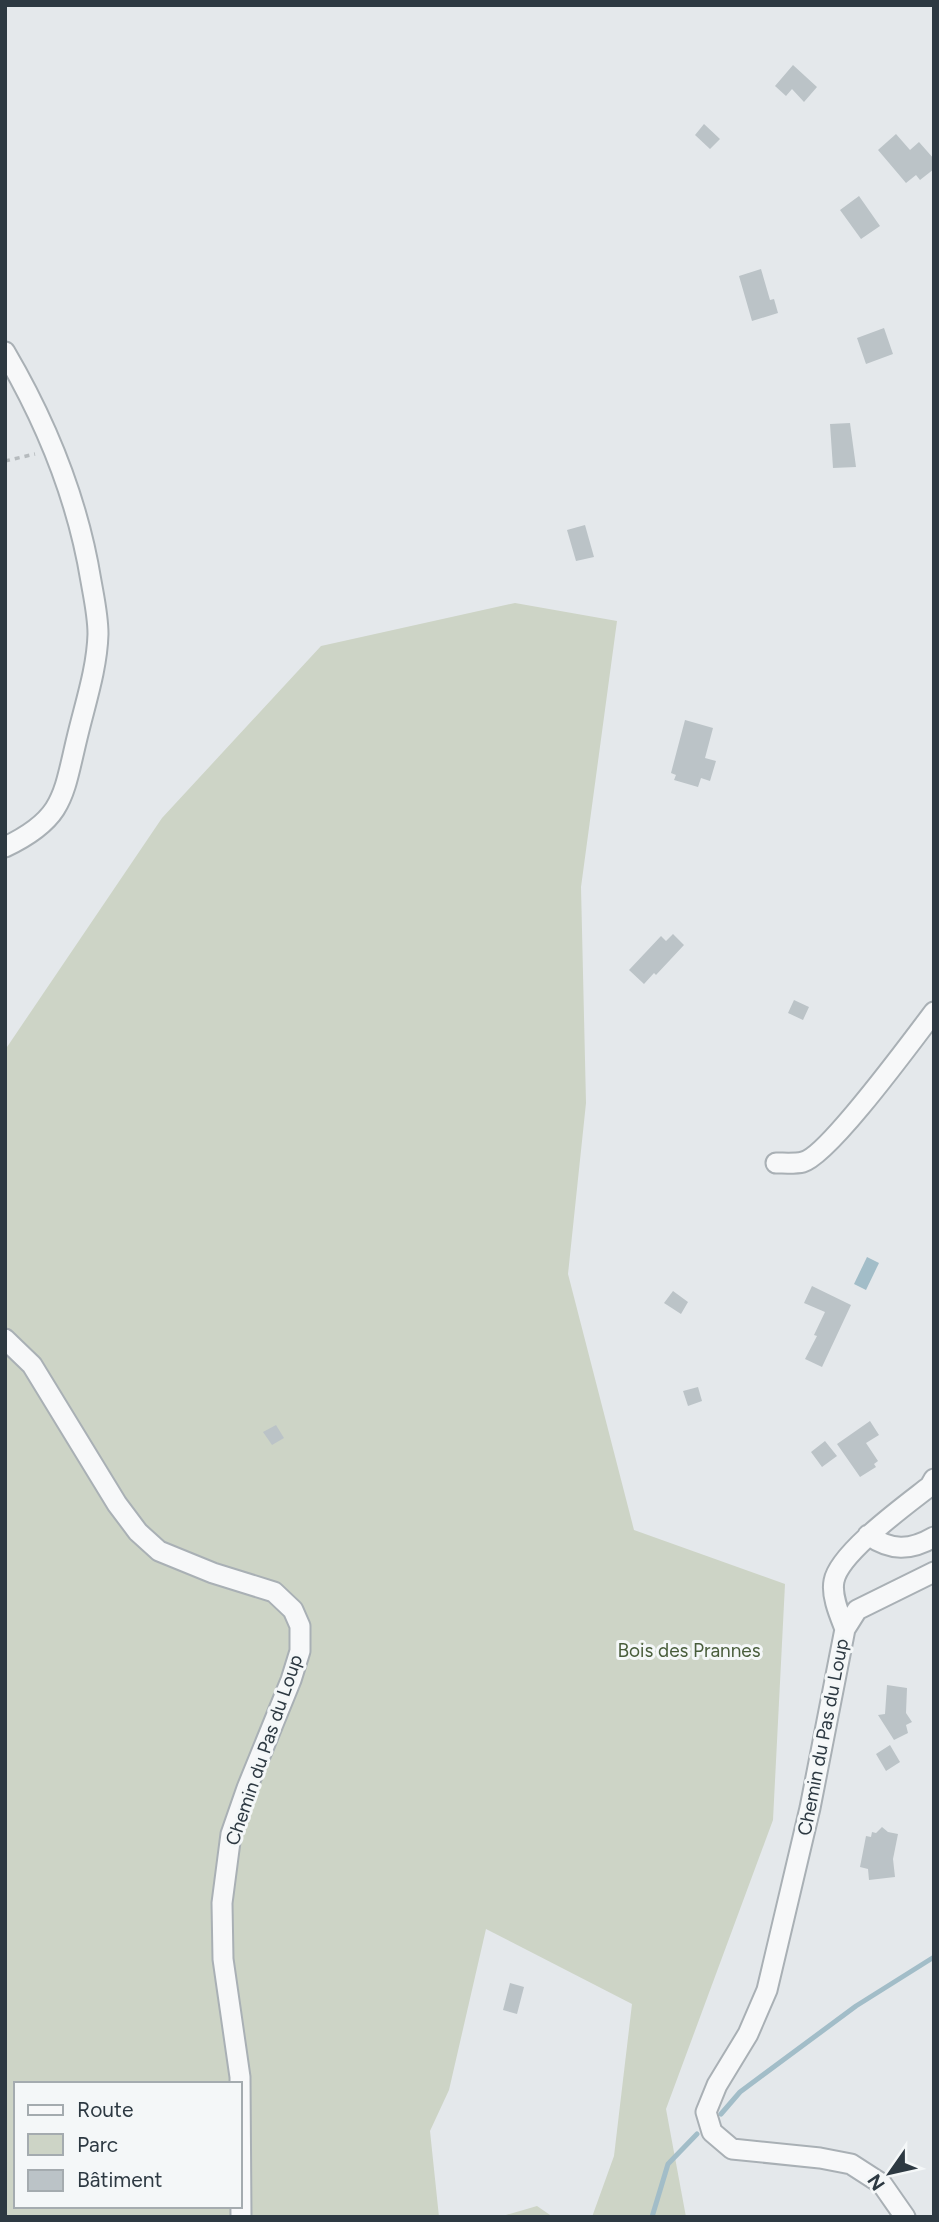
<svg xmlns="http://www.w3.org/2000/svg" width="939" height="2222" font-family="Figtree,sans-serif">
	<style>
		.green { fill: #cdd4c6; fill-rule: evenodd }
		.water { fill: #a2bdc8 }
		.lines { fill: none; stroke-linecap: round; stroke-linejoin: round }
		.stream { stroke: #a2bdc8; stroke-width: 5 }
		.building { fill: #bbc3c7 }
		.street-casing { stroke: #a9b0b5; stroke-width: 23 }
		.path { stroke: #b6bbbe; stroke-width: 3.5; stroke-dasharray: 5 5; stroke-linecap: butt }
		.street { stroke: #f7f8f9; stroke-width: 19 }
		.labels { text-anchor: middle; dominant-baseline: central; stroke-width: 6; stroke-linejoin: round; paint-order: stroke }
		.park-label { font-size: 19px; fill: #495d3b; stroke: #f4f7f8 }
		.street-label { font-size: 19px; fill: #2d3942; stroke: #f4f7f8 }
	</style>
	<rect width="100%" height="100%" fill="#e4e8eb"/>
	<path class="green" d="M515 603 617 621 581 887 586 1103 568 1274 634 1530 785 1584 773 1820 666 2109 686 2217H592L614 2156 632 2004 486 1929 449 2090 430 2131 439 2217H5V1050L162 818 321 646ZM16 2084H240V2206H16Z
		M537 2206 553 2217H499Z"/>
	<path class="water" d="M867 1257 879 1263 866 1290 854 1284Z"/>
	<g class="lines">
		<path class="stream" d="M721 2114 740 2092 856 2006 934 1957
			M652 2217 668 2164 697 2134"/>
	</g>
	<path class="building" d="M793 65 817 87 804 102 792 89 786 96 775 86Z
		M704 124 720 139 710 149 695 135Z
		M896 134 910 150 919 142 934 159V169L920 180 916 175 906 183 878 150Z
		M859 196 880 226 861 239 840 210Z
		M761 269 770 300 774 299 778 313 752 321 739 276Z
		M884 328 893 354 866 364 857 338Z
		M850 423 856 467 833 468 830 424Z
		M585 525 594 557 576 561 567 530Z
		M685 720 713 728 705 758 716 761 710 781 701 778 698 787 674 780 676 775 671 773Z
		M673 934 684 945 656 975 654 973 644 984 629 970 661 936 666 941Z
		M794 1000 809 1007 803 1020 788 1013Z
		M812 1286 851 1305 822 1367 805 1359 817 1336 814 1335 825 1312 804 1303Z
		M673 1291 688 1302 681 1314 664 1303Z
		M698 1387 702 1401 688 1406 683 1391Z
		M870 1421 879 1435 866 1443 878 1461 874 1464 876 1467 860 1477 837 1444Z
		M276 1425 284 1438 272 1445 263 1432Z
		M825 1441 837 1456 822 1467 811 1452Z
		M887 1685 907 1688 906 1713 912 1722 906 1725 908 1733 894 1740 878 1715 885 1714Z
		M890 1745 900 1762 886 1771 876 1754Z
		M882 1827 888 1832 898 1834 893 1859 895 1877 869 1880 868 1869 860 1867 866 1836 871 1837 872 1832 876 1833Z
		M510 1983 524 1987 517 2014 503 2010Z"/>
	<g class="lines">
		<defs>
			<path id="street" d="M5 352C46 422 78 501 91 581 94 598 98 616 98 634 97 669 85 704 77 738 63 796 64 819 5 847
				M776 1163C784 1163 795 1164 803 1162 829 1155 914 1038 934 1012
				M5 1339 32 1365 117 1504 138 1532 159 1551 213 1573 274 1592 293 1610 300 1626V1651L291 1680 247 1788 231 1834 222 1903 223 1959 240 2077 241 2217
				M868 1535C891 1551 910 1551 934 1537
				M845 1629C840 1616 831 1596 834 1581 839 1553 906 1505 930 1486L934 1479
				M905 2217 882 2184 851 2164 820 2158 732 2149 712 2132 706 2112 717 2085 748 2034 767 1990 810 1808 845 1629 857 1610 934 1572"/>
		</defs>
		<use href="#street" class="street-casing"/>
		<path class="path" d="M5 461 35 454"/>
		<use href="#street" class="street"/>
	</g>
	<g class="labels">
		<g class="park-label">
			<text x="689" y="1650">Bois des Prannes</text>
		</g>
		<g class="street-label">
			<text transform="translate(823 1737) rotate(-79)">Chemin du Pas du Loup</text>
			<text transform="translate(264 1750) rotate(-71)">Chemin du Pas du Loup</text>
		</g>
	</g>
	<rect width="939" height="2222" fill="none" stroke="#2d3942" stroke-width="14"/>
	<rect x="14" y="2082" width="228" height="126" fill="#f4f7f8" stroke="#a4abaf" stroke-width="2"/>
	<rect x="28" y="2105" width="35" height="10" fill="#f7f8f9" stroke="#a4abaf" stroke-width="2"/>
	<text x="77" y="2117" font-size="21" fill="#2d3942">Route</text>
	<rect x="28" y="2134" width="35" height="21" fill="#cdd4c6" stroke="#a4abaf" stroke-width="2"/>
	<text x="77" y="2152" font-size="21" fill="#2d3942">Parc</text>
	<rect x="28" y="2170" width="35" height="21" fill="#bbc3c7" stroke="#a4abaf" stroke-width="2"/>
	<text x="77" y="2187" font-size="21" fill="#2d3942">Bâtiment</text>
	<g transform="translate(890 2173) rotate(236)" stroke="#f4f7f8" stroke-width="5" paint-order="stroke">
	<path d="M0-5L12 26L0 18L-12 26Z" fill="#2d3942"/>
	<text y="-10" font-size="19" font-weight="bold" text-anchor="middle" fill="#2d3942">N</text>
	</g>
</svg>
